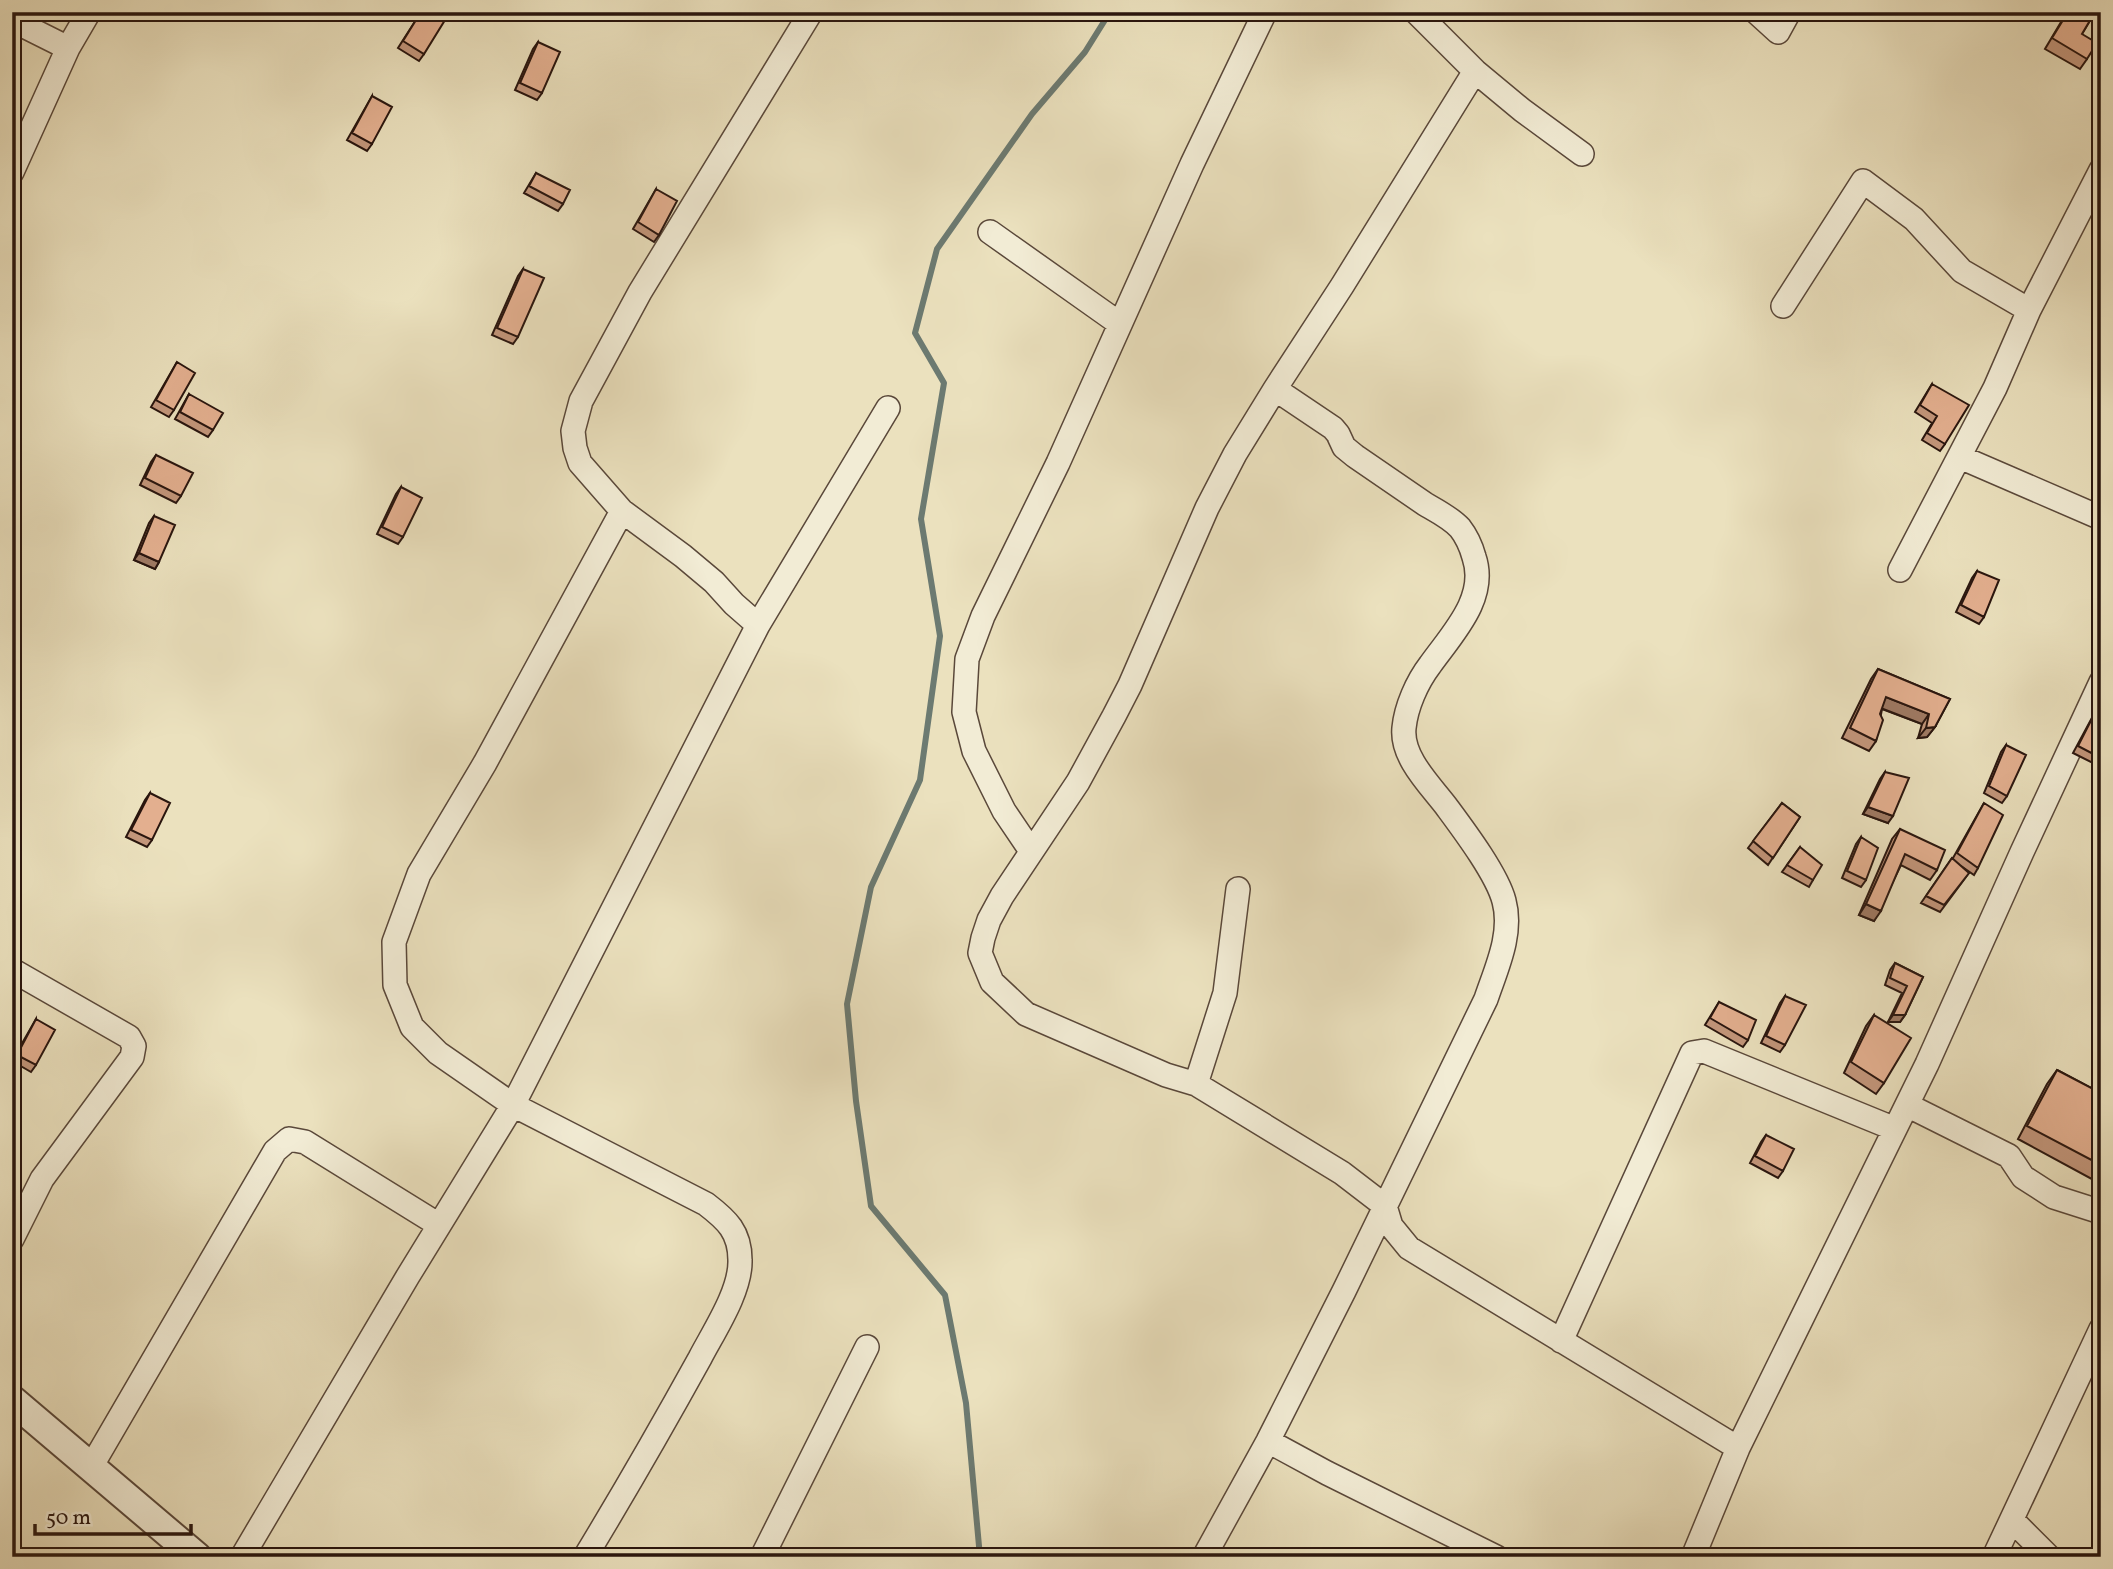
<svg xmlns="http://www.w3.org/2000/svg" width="2113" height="1569" font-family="Vollkorn,serif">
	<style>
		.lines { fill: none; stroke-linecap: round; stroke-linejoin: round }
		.stream { stroke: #6c7a71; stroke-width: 6 }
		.minor-casing { stroke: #5a483a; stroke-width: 26 }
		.tertiary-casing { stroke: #5a483a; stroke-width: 32 }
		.minor { stroke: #f2ecd5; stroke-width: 23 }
		.tertiary { stroke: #f2ecd5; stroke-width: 28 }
		.wall { fill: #c3967b; stroke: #29150e; stroke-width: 2 }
		.shaded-wall { fill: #9f7a64; stroke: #29150e; stroke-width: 2 }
		.building { fill: #e3af8f; stroke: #29150e; stroke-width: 2 }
	</style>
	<rect width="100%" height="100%" fill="#ebe1be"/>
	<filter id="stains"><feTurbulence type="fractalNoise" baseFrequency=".00286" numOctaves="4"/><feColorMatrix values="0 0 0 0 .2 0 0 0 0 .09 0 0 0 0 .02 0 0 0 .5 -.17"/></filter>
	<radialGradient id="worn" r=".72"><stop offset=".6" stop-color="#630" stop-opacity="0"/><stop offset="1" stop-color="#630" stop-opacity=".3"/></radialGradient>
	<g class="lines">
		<path class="stream" d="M980 1557 966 1403 945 1295 871 1206 856 1101 847 1004 871 887 920 780 940 636 921 519 944 383 915 333 937 249 1032 114 1085 52 1110 12"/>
		<defs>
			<path id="minor" d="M1416 12 1475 71 1522 110 1582 154
				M1756 12 1778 32 1789 12
				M12 20 68 48
				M12 172 68 48 89 12
				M990 232 1120 324
				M1783 306 1863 181 1914 219 1962 271 2029 310
				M1960 457 2101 518
				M1900 570 1995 388 2029 310 2101 170
				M758 625 888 408
				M1031 851 1004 811 974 751 964 712 967 659 983 616 1058 463 1192 164 1265 12
				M1238 889 1225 993 1196 1084 1342 1173 1385 1206 1391 1226 1409 1248 1738 1448
				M12 970 129 1037 134 1046 132 1057 42 1179 12 1239
				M1196 1084 1166 1075 1026 1014 992 982 980 953 983 938 989 920 1002 896 1078 782 1114 716 1130 685 1207 508 1235 454 1275 389 1342 286 1475 71
				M1907 1105 2009 1156 2023 1177 2054 1197 2101 1212
				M1561 1341 1692 1053 1704 1051 1895 1129
				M1268 1441 1327 1473 1496 1557
				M91 1467 275 1151 289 1139 305 1142 439 1225
				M2012 1520 2049 1557
				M242 1557 408 1276 513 1105 758 625 734 604 714 582 683 556 622 511 580 463 575 448 573 431 581 401 640 292 811 12
				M585 1557C625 1491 663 1425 700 1358 714 1331 741 1291 740 1260 740 1232 727 1220 706 1204L513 1105 438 1053 412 1027 395 985 394 942 419 874 485 763 622 511
				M762 1557 867 1347
				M1204 1557 1268 1441 1344 1291 1486 999C1496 969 1513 934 1504 901 1497 874 1463 829 1446 806 1430 785 1401 757 1404 728 1406 707 1417 682 1430 665 1452 634 1488 598 1474 557 1471 546 1467 537 1460 528 1451 518 1437 511 1425 504 1402 488 1378 472 1355 456L1344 447 1338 434 1333 428 1275 389
				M1693 1557 1738 1448 1927 1064 2022 852 2101 682
				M1994 1557 2101 1329"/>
			<path id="tertiary" d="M12 1400 197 1557"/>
		</defs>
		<use href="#minor" class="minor-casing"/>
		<use href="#tertiary" class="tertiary-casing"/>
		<use href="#minor" class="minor"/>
		<use href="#tertiary" class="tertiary"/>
	</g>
	<path class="wall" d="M421 12 424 54 419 61 398 48Z
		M2067 12H2095L2082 34 2087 59 2080 69 2045 49Z
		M538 42 542 93 537 100 515 90 533 49Z
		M372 96V144L367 151 347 140Z
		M536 173 563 204 558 211 524 193Z
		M656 189 659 235 654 242 633 229Z
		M523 269 518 337 513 344 492 335 518 276Z
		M177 362 174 410 169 417 151 407Z
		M1932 384 1945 444 1940 451 1922 440 1932 423 1915 412Z
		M189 394 213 430 208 437 175 419Z
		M156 455 181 496 176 503 140 485 151 462Z
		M401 487 403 537 398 544 377 534 396 494Z
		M154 516 159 562 155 569 134 560 149 523Z
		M1977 571 1984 617 1979 624 1956 612 1972 578Z
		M1878 669 1950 699 1935 727 1927 737 1918 738 1922 724 1882 709 1876 741 1869 751 1842 738 1871 679Z
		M2101 701V763L2099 766 2073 753Z
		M2006 745 2007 796 2002 803 1984 793 2001 752Z
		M1885 772 1888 823 1863 814 1880 779Z
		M150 793 152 840 147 847 126 837 145 800Z
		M1782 803 1800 817 1768 865 1748 848Z
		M1984 803 1978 868 1974 875 1961 866 1969 873 1940 912 1921 903 1952 858H1953Z
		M1900 829 1937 870 1930 880 1901 865 1874 921 1859 915 1892 839Z
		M1861 837 1866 880 1861 887 1842 878 1856 844Z
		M1800 847 1813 880 1809 887 1782 872Z
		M1895 963 1923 977 1905 1015 1900 1022H1888L1902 993 1885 985 1890 970Z
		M1785 996V1045L1780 1052 1761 1043 1780 1003Z
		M1719 1002 1748 1040 1743 1047 1705 1025Z
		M1874 1015 1884 1083 1876 1094 1844 1073 1866 1026Z
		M36 1019V1065L31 1072 12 1061Z
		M2057 1070 2101 1093V1184L2018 1139 2047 1084Z
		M1766 1135 1783 1171 1778 1178 1750 1163 1761 1142Z"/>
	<path class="shaded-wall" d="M139 553 159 562 155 569 134 560Z
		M1886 697 1929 714 1922 724 1878 707Z
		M1935 727 1927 737 1918 738 1926 728Z
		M1868 807 1893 816 1888 823 1863 814Z
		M1866 904 1881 911 1874 921 1859 915Z
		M1893 1015H1905L1900 1022H1888Z"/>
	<path class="building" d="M421 12H432L445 20 424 54 403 41Z
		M2068 12H2095L2082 34 2097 43 2087 59 2052 38Z
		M538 42 560 52 542 93 520 83Z
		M372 96 392 107 372 144 352 133Z
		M536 173 570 190 563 204 529 186Z
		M656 189 677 201 659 235 638 222Z
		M523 269 544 278 518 337 497 328Z
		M177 362 195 373 174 410 156 400Z
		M1932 384 1969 405 1945 444 1927 433 1937 416 1920 405Z
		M189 394 223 413 213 430 180 412Z
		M156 455 193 473 181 496 145 478Z
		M401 487 422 498 403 537 382 527Z
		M154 516 175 525 159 562 139 553Z
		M1977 571 1999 580 1984 617 1961 605Z
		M1878 669 1950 699 1935 727 1926 728 1929 714 1886 697 1880 714 1883 720 1876 741 1850 728Z
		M2101 701V758L2078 746Z
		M2006 745 2026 755 2007 796 1989 786Z
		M1885 772 1909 778 1893 816 1868 807Z
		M150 793 170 803 152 840 131 830Z
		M1782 803 1800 817 1773 858 1753 841Z
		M1984 803 2003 815 1978 868 1957 853Z
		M1900 829 1945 850 1937 870 1905 854 1881 911 1866 904Z
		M1861 837 1878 848 1866 880 1847 871Z
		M1800 847 1822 865 1813 880 1787 865Z
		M1952 858 1969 873 1944 905 1926 896Z
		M1895 963 1923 977 1905 1015H1893L1907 986 1890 978Z
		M1785 996 1806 1005 1785 1045 1766 1036Z
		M1719 1002 1756 1020 1748 1040 1710 1018Z
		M1874 1015 1911 1038 1884 1083 1851 1062Z
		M36 1019 55 1030 36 1065 17 1055Z
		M2057 1070 2101 1093V1165L2027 1126Z
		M1766 1135 1794 1149 1783 1171 1755 1156Z"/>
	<rect width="2113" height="1569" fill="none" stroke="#ebe1be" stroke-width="42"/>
	<rect x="14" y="14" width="2085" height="1541" fill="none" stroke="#29150e" stroke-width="3.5"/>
	<rect x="21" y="21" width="2071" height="1527" fill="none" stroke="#29150e" stroke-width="2"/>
	<path d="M35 1524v10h156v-10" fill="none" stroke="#29150e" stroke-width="3.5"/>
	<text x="46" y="1524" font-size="21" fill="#29150e" stroke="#f2ecd5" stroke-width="5" paint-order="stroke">50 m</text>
	<rect width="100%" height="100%" filter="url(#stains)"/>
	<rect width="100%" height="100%" fill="url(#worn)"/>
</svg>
